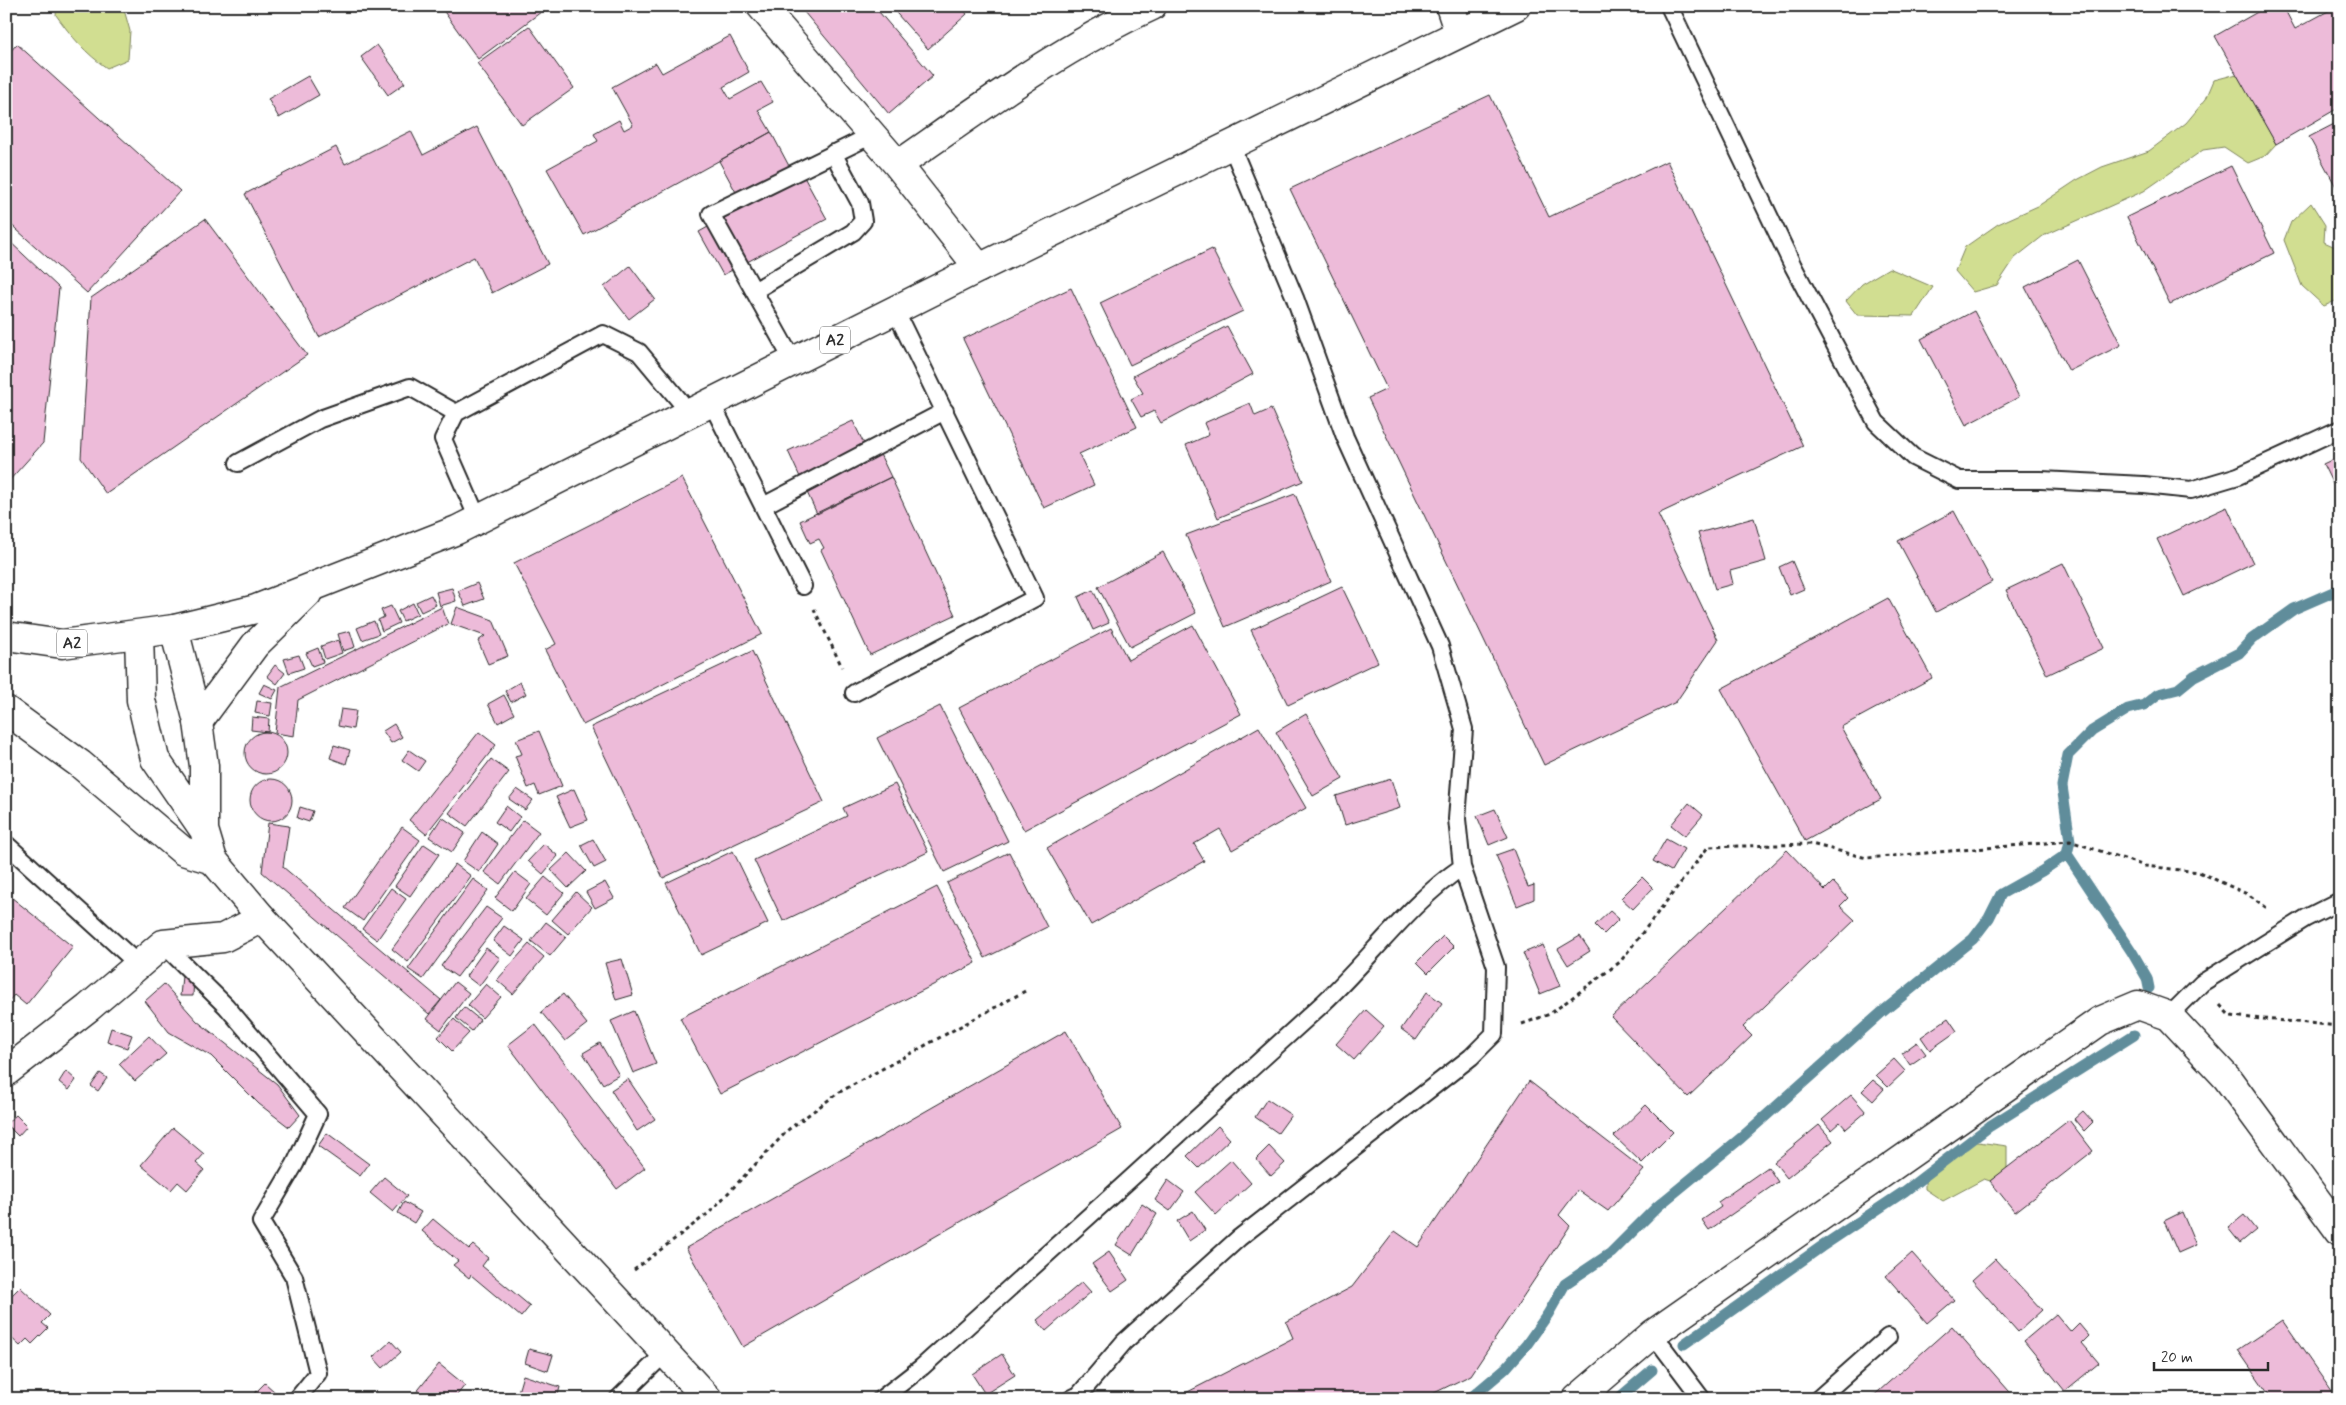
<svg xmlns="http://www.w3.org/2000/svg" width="2346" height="1405" font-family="Mynerve,sans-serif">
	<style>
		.green { fill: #d1de91; stroke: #7e845e }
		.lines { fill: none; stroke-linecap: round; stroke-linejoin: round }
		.stream { stroke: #618d9b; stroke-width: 11 }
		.building { fill: #edbbd9; stroke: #2b2b2b }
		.lane-casing { stroke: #2b2b2b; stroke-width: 20 }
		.street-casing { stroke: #2b2b2b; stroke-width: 31 }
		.secondary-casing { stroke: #2b2b2b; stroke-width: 31 }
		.primary-casing { stroke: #2b2b2b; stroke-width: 31 }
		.path { stroke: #2b2b2b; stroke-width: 3; stroke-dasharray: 4 4; stroke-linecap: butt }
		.lane { stroke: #fff; stroke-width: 16 }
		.street { stroke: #fff; stroke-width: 28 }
		.secondary { stroke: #fff; stroke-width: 28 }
		.primary { stroke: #fff; stroke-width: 28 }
		.labels { text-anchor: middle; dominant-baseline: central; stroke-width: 5; stroke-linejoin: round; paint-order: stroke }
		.shield { fill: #fff; stroke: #6b6b6b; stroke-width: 1 }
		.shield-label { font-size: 16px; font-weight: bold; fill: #2b2b2b }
	</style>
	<rect width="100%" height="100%" fill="#fff"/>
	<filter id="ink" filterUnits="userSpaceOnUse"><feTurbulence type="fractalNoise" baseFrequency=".02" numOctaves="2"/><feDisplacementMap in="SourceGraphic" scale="10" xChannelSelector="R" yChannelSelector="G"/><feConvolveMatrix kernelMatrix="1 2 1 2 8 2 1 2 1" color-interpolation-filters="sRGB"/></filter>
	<g filter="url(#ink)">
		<path class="green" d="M57 6H123L130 31 128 59 107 68C86 54 71 36 56 15Z
			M2237 74 2276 144 2265 156 2248 163 2224 147 2203 150 2144 191 2043 236 2015 258 1997 285 1973 292 1955 271 1965 247 1998 224 2038 206 2077 180 2102 167 2149 151 2186 123 2206 99 2214 80Z
			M2311 203 2325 225 2324 242 2340 249V299L2324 306 2302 286 2284 240 2291 222Z
			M1889 268 1933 287 1914 316 1857 315 1846 301 1862 284Z
			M1971 1141 2007 1146V1169L1990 1181 1984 1179 1943 1201 1925 1189V1176Z"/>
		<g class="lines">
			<path class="stream" d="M2067 854 2132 952 2147 978 2149 988
				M1684 1344 1821 1247 1905 1191 1990 1126 2134 1035
				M1465 1399 1473 1396 1506 1368 1527 1344 1548 1314 1565 1284 1611 1253 1658 1206 1741 1138 1881 1013 1973 939 1989 918 2001 894 2042 871 2067 854 2070 841 2062 786 2068 755 2092 731 2128 709 2144 705 2158 694 2178 689 2194 676 2239 653 2252 639 2294 609 2340 589
				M1618 1399 1652 1370"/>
		</g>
		<path class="building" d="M440 6H549L478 59Z
			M799 6H874L933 76 889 114Z
			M890 6H960L967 14 928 49Z
			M2268 6H2283L2295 29 2330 10 2328 6H2340V107L2276 144 2215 36Z
			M529 26 574 88 522 125 477 63Z
			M730 36 749 72 723 87 730 99 761 82 773 102 758 110 771 132 584 235 547 169 598 141 594 134 619 120 624 130 633 125 612 87 656 63 662 73Z
			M17 44 180 191 87 293 6 220V56Z
			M377 45 405 83 388 95 361 57Z
			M308 76 319 95 279 118 268 99Z
			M1490 95 1549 217 1667 161 1803 446 1658 514 1718 640 1676 702 1544 765 1368 398 1387 389 1290 189Z
			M2340 121V194L2309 137Z
			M477 127 548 264 492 293 474 257 319 337 245 194 336 147 345 164 411 131 423 155Z
			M771 132 797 181 804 177 827 219 723 275 699 232 744 207 719 161Z
			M2231 166 2274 253 2170 304 2127 217Z
			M205 219 307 355 106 494 81 458 91 298Z
			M6 238 59 288 43 443 7 483Z
			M1212 249 1243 311 1130 365 1100 303Z
			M2078 260 2121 345 2069 371 2025 287Z
			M630 266 655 299 629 319 604 287Z
			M1071 288 1137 427 1079 454 1094 485 1044 508 963 339Z
			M1974 311 2019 397 1966 425 1921 339Z
			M1227 326 1253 374 1161 423 1154 411 1141 417 1131 399 1143 393 1133 376Z
			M1250 403 1255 416 1271 409 1303 481 1218 518 1186 445 1209 435 1204 423Z
			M853 421 866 448 875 444 891 477 817 514 788 451Z
			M2340 456V499L2323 464Z
			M891 477 955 615 870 655 821 550 824 548 819 539 810 543 800 521Z
			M682 478 762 634 583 725 545 650 556 644 514 563Z
			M1295 494 1331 581 1225 627 1186 535Z
			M2227 507 2253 563 2184 596 2157 539Z
			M1954 511 1992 582 1936 612 1898 541Z
			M1754 518 1766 561 1730 571 1733 584 1715 589 1698 533Z
			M1163 552 1196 613 1130 647 1098 587Z
			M1792 561 1804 589 1790 595 1779 567Z
			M2063 563 2104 648 2047 675 2006 590Z
			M477 583 484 599 465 606 458 591Z
			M1342 587 1378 662 1288 705 1251 630Z
			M452 588 456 601 440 606 436 592Z
			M1093 590 1109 623 1093 630 1078 597Z
			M431 595 436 605 421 612 416 602Z
			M1888 598 1932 678 1841 727 1881 799 1805 841 1721 689Z
			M413 603 418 614 403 621 398 611Z
			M391 606 399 623 382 631 378 620 384 617 381 610Z
			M442 607 448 624 298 700 294 736 275 733 280 687Z
			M457 607 493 620 508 656 488 664 478 641 485 636 451 624Z
			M374 621 379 634 362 640 357 628Z
			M1193 625 1241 714 1024 830 959 708 1111 628 1128 660Z
			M350 631 355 647 343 651 338 634Z
			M338 640 342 653 325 659 321 646Z
			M318 648 323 662 312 666 306 653Z
			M752 651 824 802 663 878 591 727Z
			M299 655 304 668 289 673 284 659Z
			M275 665 285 673 277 684 267 676Z
			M520 682 526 694 511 702 505 691Z
			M264 684 277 690 272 699 259 693Z
			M504 695 514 714 498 723 488 704Z
			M257 701 272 703 270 716 255 713Z
			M940 706 1008 841 944 872 877 738Z
			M341 709 356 711 353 729 338 726Z
			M1306 714 1343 779 1313 796 1276 732Z
			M252 717 269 719 268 732 251 730Z
			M394 724 402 737 391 743 383 731Z
			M1259 727 1306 808 1232 850 1220 829 1194 844 1204 861 1091 925 1047 848Z
			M539 731 562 786 539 795 535 785 528 788 515 756 522 754 516 740Z
			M479 732 496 745 426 834 409 820Z
			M245 753a21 21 0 1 1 42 0a21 21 0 1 1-42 0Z
			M334 745 350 750 346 764 330 758Z
			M409 750 425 761 418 771 402 760Z
			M491 759 509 772 467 826 449 813Z
			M1391 779 1400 808 1345 825 1336 796Z
			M250 800a21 21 0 1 1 42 0a21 21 0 1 1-42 0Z
			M895 784 928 852 783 921 754 860 847 816 843 808Z
			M517 789 533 800 525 810 509 799Z
			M574 789 588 820 570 827 556 797Z
			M1689 803 1703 815 1685 836 1671 825Z
			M506 806 520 817 509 832 495 822Z
			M300 807 313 811 309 822 297 818Z
			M1495 809 1508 837 1489 845 1477 816Z
			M442 817 465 833 452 852 429 837Z
			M523 820 539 832 500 884 484 872Z
			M268 823 289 826 283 867 441 1000 429 1014 262 872Z
			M402 827 420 840 363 921 345 908Z
			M482 832 498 844 479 872 463 861Z
			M593 839 606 862 594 868 581 845Z
			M1666 839 1684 849 1671 871 1653 861Z
			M424 844 439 854 410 896 395 886Z
			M544 844 558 856 543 874 528 861Z
			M1513 849 1528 887 1534 885V899L1517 906 1496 855Z
			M1787 850 1825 890 1833 882 1848 898 1840 906 1855 920 1743 1027 1752 1036 1688 1097 1611 1017Z
			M733 851 768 923 701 955 666 883Z
			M1009 852 1047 927 985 958 947 883Z
			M569 853 586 871 568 888 551 870Z
			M455 864 471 876 408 962 392 949Z
			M515 872 531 884 512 911 495 898Z
			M545 877 564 893 546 915 526 899Z
			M1642 877 1653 888 1633 909 1621 898Z
			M473 879 488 890 423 979 408 969Z
			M605 882 614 898 595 908 586 892Z
			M937 887 976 963 720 1094 680 1018Z
			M391 888 406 899 377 940 362 929Z
			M576 892 592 907 568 934 552 920Z
			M6 893 73 947 26 1005 14 995 6 1004Z
			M486 907 502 918 457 977 441 966Z
			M1610 911 1619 919 1604 934 1595 925Z
			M546 922 566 937 550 956 531 941Z
			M504 926 524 940 512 956 493 941Z
			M1443 936 1454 947 1428 973 1417 962Z
			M1580 936 1590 951 1568 965 1558 949Z
			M529 944 544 957 513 994 497 980Z
			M1543 945 1560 986 1540 994 1523 953Z
			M486 948 500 958 479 986 466 976Z
			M622 959 633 995 616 1000 605 963Z
			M182 976H194L193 996H180Z
			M455 982 469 993 441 1030 427 1019Z
			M164 984 197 1021 277 1084 300 1115 289 1127 259 1104 211 1056 169 1032 145 1001Z
			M486 984 501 997 482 1018 468 1005Z
			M1427 992 1442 1003 1416 1040 1401 1029Z
			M563 994 587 1024 565 1041 541 1012Z
			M464 1007 480 1020 472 1031 456 1018Z
			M1366 1010 1384 1026 1354 1060 1336 1044Z
			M634 1011 656 1064 633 1073 611 1021Z
			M1948 1018 1957 1031 1930 1050 1921 1037Z
			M454 1019 469 1033 452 1051 438 1037Z
			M535 1024 645 1168 617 1189 508 1045Z
			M111 1028 132 1035 127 1048 107 1041Z
			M1066 1031 1122 1129 743 1347 686 1248Z
			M149 1036 166 1054 135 1081 119 1064Z
			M1917 1042 1926 1054 1910 1065 1902 1053Z
			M600 1043 619 1075 603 1084 583 1053Z
			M1894 1059 1905 1071 1888 1087 1876 1075Z
			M66 1071 76 1080 69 1090 59 1082Z
			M100 1073 107 1078 98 1091 91 1086Z
			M628 1079 655 1119 637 1131 611 1090Z
			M1873 1080 1884 1089 1873 1101 1862 1091Z
			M1529 1081 1644 1170 1608 1211 1578 1190 1559 1215 1570 1226 1471 1375 1422 1399H1174L1293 1338 1286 1322 1352 1287 1395 1231 1418 1247Z
			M1851 1095 1866 1112 1846 1129 1840 1122 1831 1130 1822 1120Z
			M1267 1099 1291 1115 1278 1133 1255 1117Z
			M1646 1105 1673 1132 1642 1163 1614 1136Z
			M2083 1111 2093 1122 2084 1131 2074 1119Z
			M16 1115 27 1126 18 1136 6 1124Z
			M2069 1120 2093 1151 2015 1212 1990 1181Z
			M1819 1125 1833 1141 1787 1178 1774 1162Z
			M1218 1126 1230 1139 1199 1168 1187 1156Z
			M173 1128 204 1154 196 1163 204 1170 187 1190 178 1182 171 1190 141 1165Z
			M327 1133 369 1164 360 1176 318 1146Z
			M1269 1146 1285 1163 1271 1176 1256 1159Z
			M1231 1160 1251 1183 1216 1215 1195 1192Z
			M1768 1167 1778 1182 1709 1230 1702 1220 1721 1207 1718 1202Z
			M384 1177 407 1196 393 1212 370 1193Z
			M1168 1180 1184 1192 1170 1211 1155 1200Z
			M404 1202 421 1212 414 1223 398 1213Z
			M1142 1204 1157 1214 1132 1255 1116 1245Z
			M1193 1211 1205 1230 1189 1241 1177 1221Z
			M2182 1212 2196 1245 2178 1253 2164 1221Z
			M2244 1215 2256 1230 2240 1243 2228 1228Z
			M433 1219 469 1249 473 1245 488 1258 482 1266 530 1306 521 1317 471 1275 469 1278 453 1265 458 1261 422 1231Z
			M1109 1252 1128 1280 1112 1291 1092 1264Z
			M1912 1253 1954 1300 1927 1323 1886 1276Z
			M1995 1259 2042 1310 2018 1332 1972 1280Z
			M1082 1282 1091 1292 1046 1331 1037 1320Z
			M20 1287 50 1315 42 1323 48 1328 32 1344 27 1339 20 1346 6 1333V1301Z
			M2056 1314 2071 1332 2079 1324 2089 1336 2082 1343 2099 1363 2065 1391 2024 1341Z
			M2282 1320 2337 1399H2272L2238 1350Z
			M1952 1326 2016 1399H1870Z
			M391 1341 401 1352 383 1368 373 1357Z
			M529 1349 553 1355 548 1371 525 1363Z
			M1002 1354 1015 1375 985 1394 972 1374Z
			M439 1364 465 1385 454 1399H411Z
			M523 1375 560 1387 557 1399H538L518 1392Z
			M265 1383 275 1392 269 1399H262L255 1393Z"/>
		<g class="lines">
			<defs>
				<path id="lane" d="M1669 6 1793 266 1876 422 1913 457 1959 480H2041L2144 485 2191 490 2238 476 2340 429
					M754 291 853 232 863 221 860 203 833 153
					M793 361 711 214 872 135
					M711 402 803 586
					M238 463 320 419 410 387 456 413
					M763 506 945 411
					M478 519 443 439 456 413 603 334 639 352 690 413
					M854 693 1035 598 895 310
					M6 844 139 965
					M163 944 226 1006 318 1114 295 1164 261 1222 294 1277 318 1373 297 1399
					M2169 1016 2202 983 2306 918 2340 901
					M1653 1334 1702 1399
					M618 1399 665 1353
					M881 1399 922 1367C1055 1247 1187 1128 1319 1007 1366 964 1410 902 1462 867
					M1071 1399 1079 1395 1124 1342 1239 1238 1471 1057 1494 1034 1496 967 1462 867 1457 819 1464 729 1440 646 1345 437 1295 298 1231 145
					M1818 1399 1888 1337"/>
				<path id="street" d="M761 6 898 165 979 268
					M1450 6 1459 33
					M898 165C980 108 1061 48 1152 6
					M6 1072 88 1008 163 944 223 938 262 918
					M1577 1399 1653 1334 2100 1021 2138 1005 2169 1016 2227 1078 2340 1232"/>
				<path id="secondary" d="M174 629 198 722 204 766V830L213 860 262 918 708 1399
					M139 635 141 700 155 759 204 830"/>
				<path id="primary" d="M6 636 62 644 174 629 256 609 457 530 979 268 1516 6
					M6 710 80 764 183 851 213 860
					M198 722 255 645 307 594"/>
			</defs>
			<use href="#lane" class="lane-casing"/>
			<use href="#street" class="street-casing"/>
			<use href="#secondary" class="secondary-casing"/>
			<use href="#primary" class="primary-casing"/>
			<path class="path" d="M814 609 842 667
				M2220 1005 2230 1016 2340 1026
				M1522 1024 1550 1014 1620 962 1708 847 1811 844 1867 858 2070 841 2145 866 2199 872 2249 895 2267 908
				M634 1270 710 1212 789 1129 838 1093 1027 990"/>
			<use href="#lane" class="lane"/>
			<use href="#street" class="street"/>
			<use href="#secondary" class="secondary"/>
			<use href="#primary" class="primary"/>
		</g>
	</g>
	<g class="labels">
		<g class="shield">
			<rect x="820" y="326.5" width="30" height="27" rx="4"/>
			<rect x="57" y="629.5" width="30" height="27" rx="4"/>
		</g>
		<g class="shield-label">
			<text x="835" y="340">A2</text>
			<text x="72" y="643">A2</text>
		</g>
	</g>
	<rect width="2346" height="1405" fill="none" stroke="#fff" stroke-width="25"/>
	<rect x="12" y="12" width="2321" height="1380" fill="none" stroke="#2b2b2b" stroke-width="2" filter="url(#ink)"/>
	<path d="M2154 1362v8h114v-8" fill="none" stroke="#2b2b2b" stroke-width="2.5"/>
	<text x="2161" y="1362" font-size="15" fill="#2b2b2b" stroke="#ffffff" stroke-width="4" paint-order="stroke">20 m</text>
</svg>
